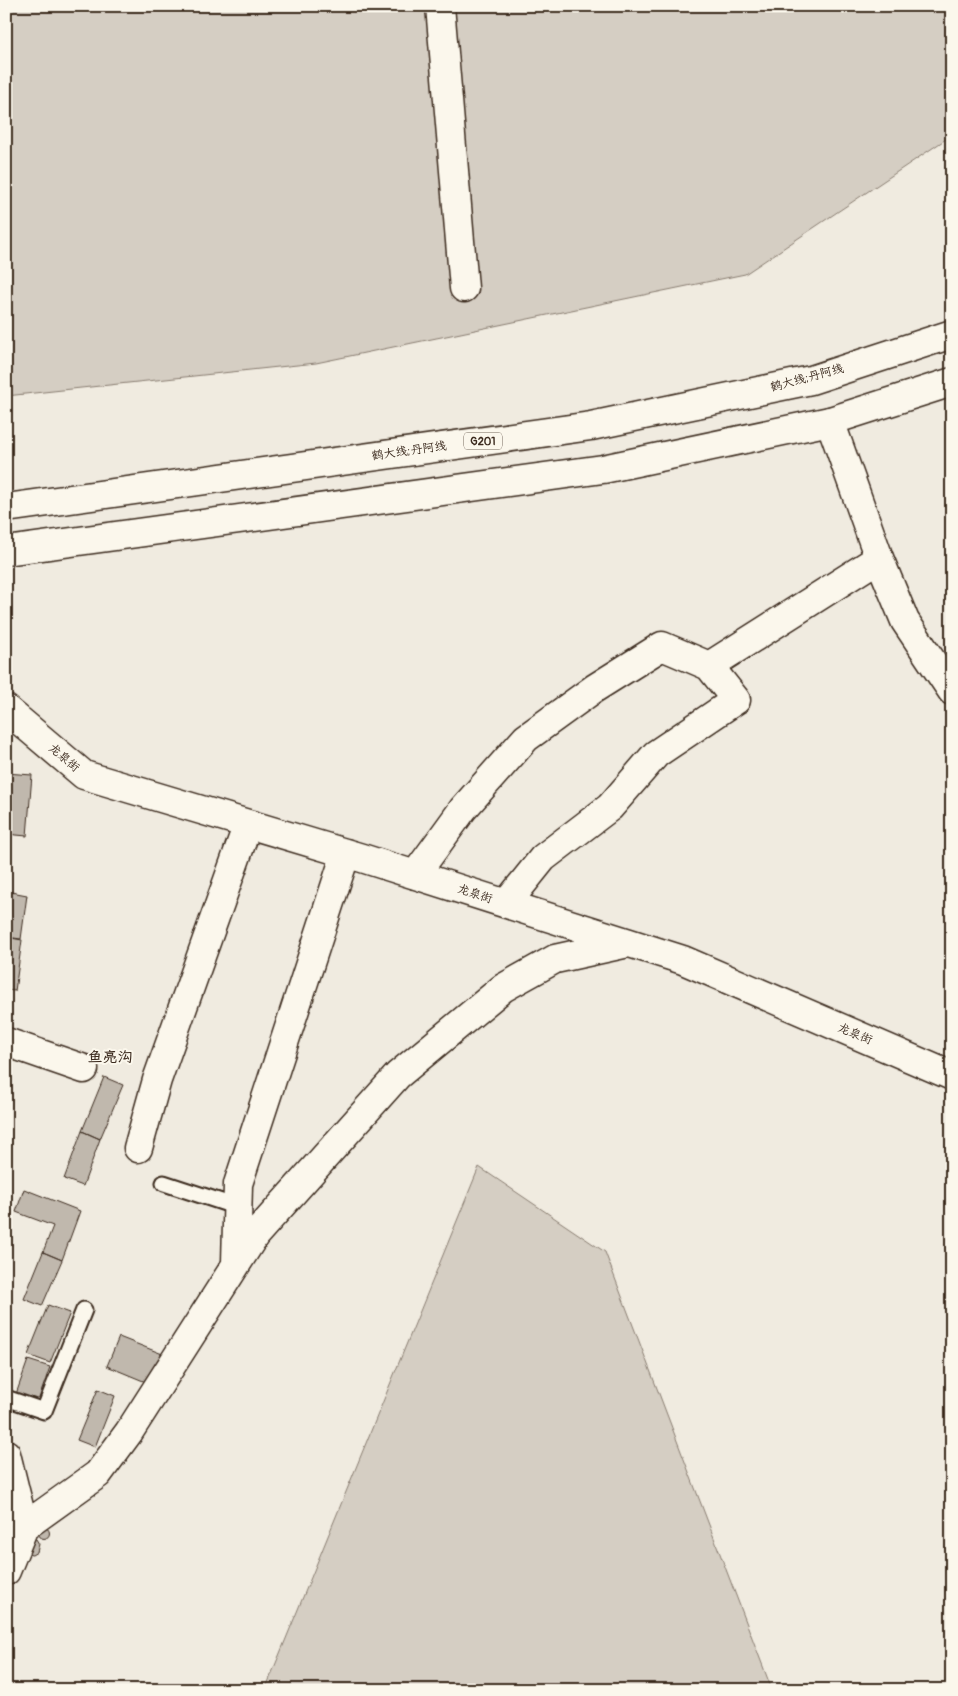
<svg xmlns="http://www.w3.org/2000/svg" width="958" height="1696" font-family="Pangolin,'LXGW WenKai TC',sans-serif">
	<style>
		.green { fill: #d5cec3; stroke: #887c70 }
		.building { fill: #c0b8ad; stroke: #3b2a1e }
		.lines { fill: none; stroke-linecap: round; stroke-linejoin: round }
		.lane-casing { stroke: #3b2a1e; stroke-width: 19 }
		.street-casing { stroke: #3b2a1e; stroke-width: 31 }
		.highway-casing { stroke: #3b2a1e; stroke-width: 31 }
		.lane { stroke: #fbf7ec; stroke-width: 15 }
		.street { stroke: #fbf7ec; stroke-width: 28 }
		.highway { stroke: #fbf7ec; stroke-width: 28 }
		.labels { text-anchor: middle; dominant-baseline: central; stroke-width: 4; stroke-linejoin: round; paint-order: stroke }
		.shield { fill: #fbf7ec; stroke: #75685c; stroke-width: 1 }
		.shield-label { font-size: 11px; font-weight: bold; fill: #3b2a1e }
		.street-label { font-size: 12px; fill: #3b2a1e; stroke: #fbf7ec }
		.quarter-label { font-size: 15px; font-weight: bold; fill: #3b2a1e; stroke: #fbf7ec }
	</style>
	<rect width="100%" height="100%" fill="#f0ebe0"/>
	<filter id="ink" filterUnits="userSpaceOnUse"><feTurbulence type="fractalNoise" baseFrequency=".02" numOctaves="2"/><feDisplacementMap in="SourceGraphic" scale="10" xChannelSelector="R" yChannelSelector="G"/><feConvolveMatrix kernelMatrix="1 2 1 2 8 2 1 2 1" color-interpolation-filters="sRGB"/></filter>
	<g filter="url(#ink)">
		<path class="green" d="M6 6H952V135L745 274 316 363 6 396Z
			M479 1167 605 1252 772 1690H265Z"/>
		<path class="building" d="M6 773 32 775 27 836 6 834Z
			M6 891 27 895 21 939 6 937Z
			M6 937 22 940 15 991 6 990Z
			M104 1077 123 1085 100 1139 82 1131Z
			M82 1131 100 1139 83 1186 64 1179Z
			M24 1189 80 1211 62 1260 43 1252 53 1226 16 1212Z
			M43 1252 62 1260 42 1306 24 1299Z
			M48 1305 70 1313 50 1363 28 1355Z
			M119 1337 165 1355 153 1385 107 1366Z
			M28 1360 50 1367 37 1404 15 1397Z
			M98 1389 115 1396 95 1447 77 1440Z
			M38.5 1533a5.5 5.5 0 1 1 11 0a5.5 5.5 0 1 1-11 0Z
			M31 1537 36 1539 39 1544 37 1552 32 1555 26 1554Z"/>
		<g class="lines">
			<defs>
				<path id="lane" d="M164 1183 237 1207
					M6 1398 44 1411 84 1310"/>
				<path id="street" d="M440 6 464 288
					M830 421 879 558 905 621 952 691
					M709 666 879 558
					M6 709 84 775 362 858 683 960 952 1076
					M415 875 463 809 526 738 595 688 662 646 709 666 736 700 656 754 610 807 543 858 506 904
					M6 1042 84 1069
					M138 1148 157 1080 248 824
					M236 1263 238 1184 346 853
					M6 1454 24 1527 6 1571
					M24 1527 98 1474 129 1432 255 1235 398 1075 503 988 555 959 628 943"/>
				<path id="highway" d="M6 508 591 426 811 380 952 334
					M6 551 603 469 830 421 952 382"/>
			</defs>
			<use href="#lane" class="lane-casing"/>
			<use href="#street" class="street-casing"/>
			<use href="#highway" class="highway-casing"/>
			<use href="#lane" class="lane"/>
			<use href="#street" class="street"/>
			<use href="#highway" class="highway"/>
		</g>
	</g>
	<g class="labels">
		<rect class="shield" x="464" y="432.5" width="38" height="17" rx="4"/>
		<g class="shield-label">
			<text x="483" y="441">G201</text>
		</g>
		<g class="street-label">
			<text transform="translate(807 378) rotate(-15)">鹤大线;丹阿线</text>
			<text transform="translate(409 451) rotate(-8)">鹤大线;丹阿线</text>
			<text transform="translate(64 758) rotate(40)">龙泉街</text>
			<text transform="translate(475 894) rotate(18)">龙泉街</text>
			<text transform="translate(855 1034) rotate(23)">龙泉街</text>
		</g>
		<g class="quarter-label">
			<text x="110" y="1057">鱼亮沟</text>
		</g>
	</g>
	<rect width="958" height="1696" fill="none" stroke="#fbf7ec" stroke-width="25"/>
	<rect x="12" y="12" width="933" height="1671" fill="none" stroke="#3b2a1e" stroke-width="2" filter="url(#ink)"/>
</svg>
